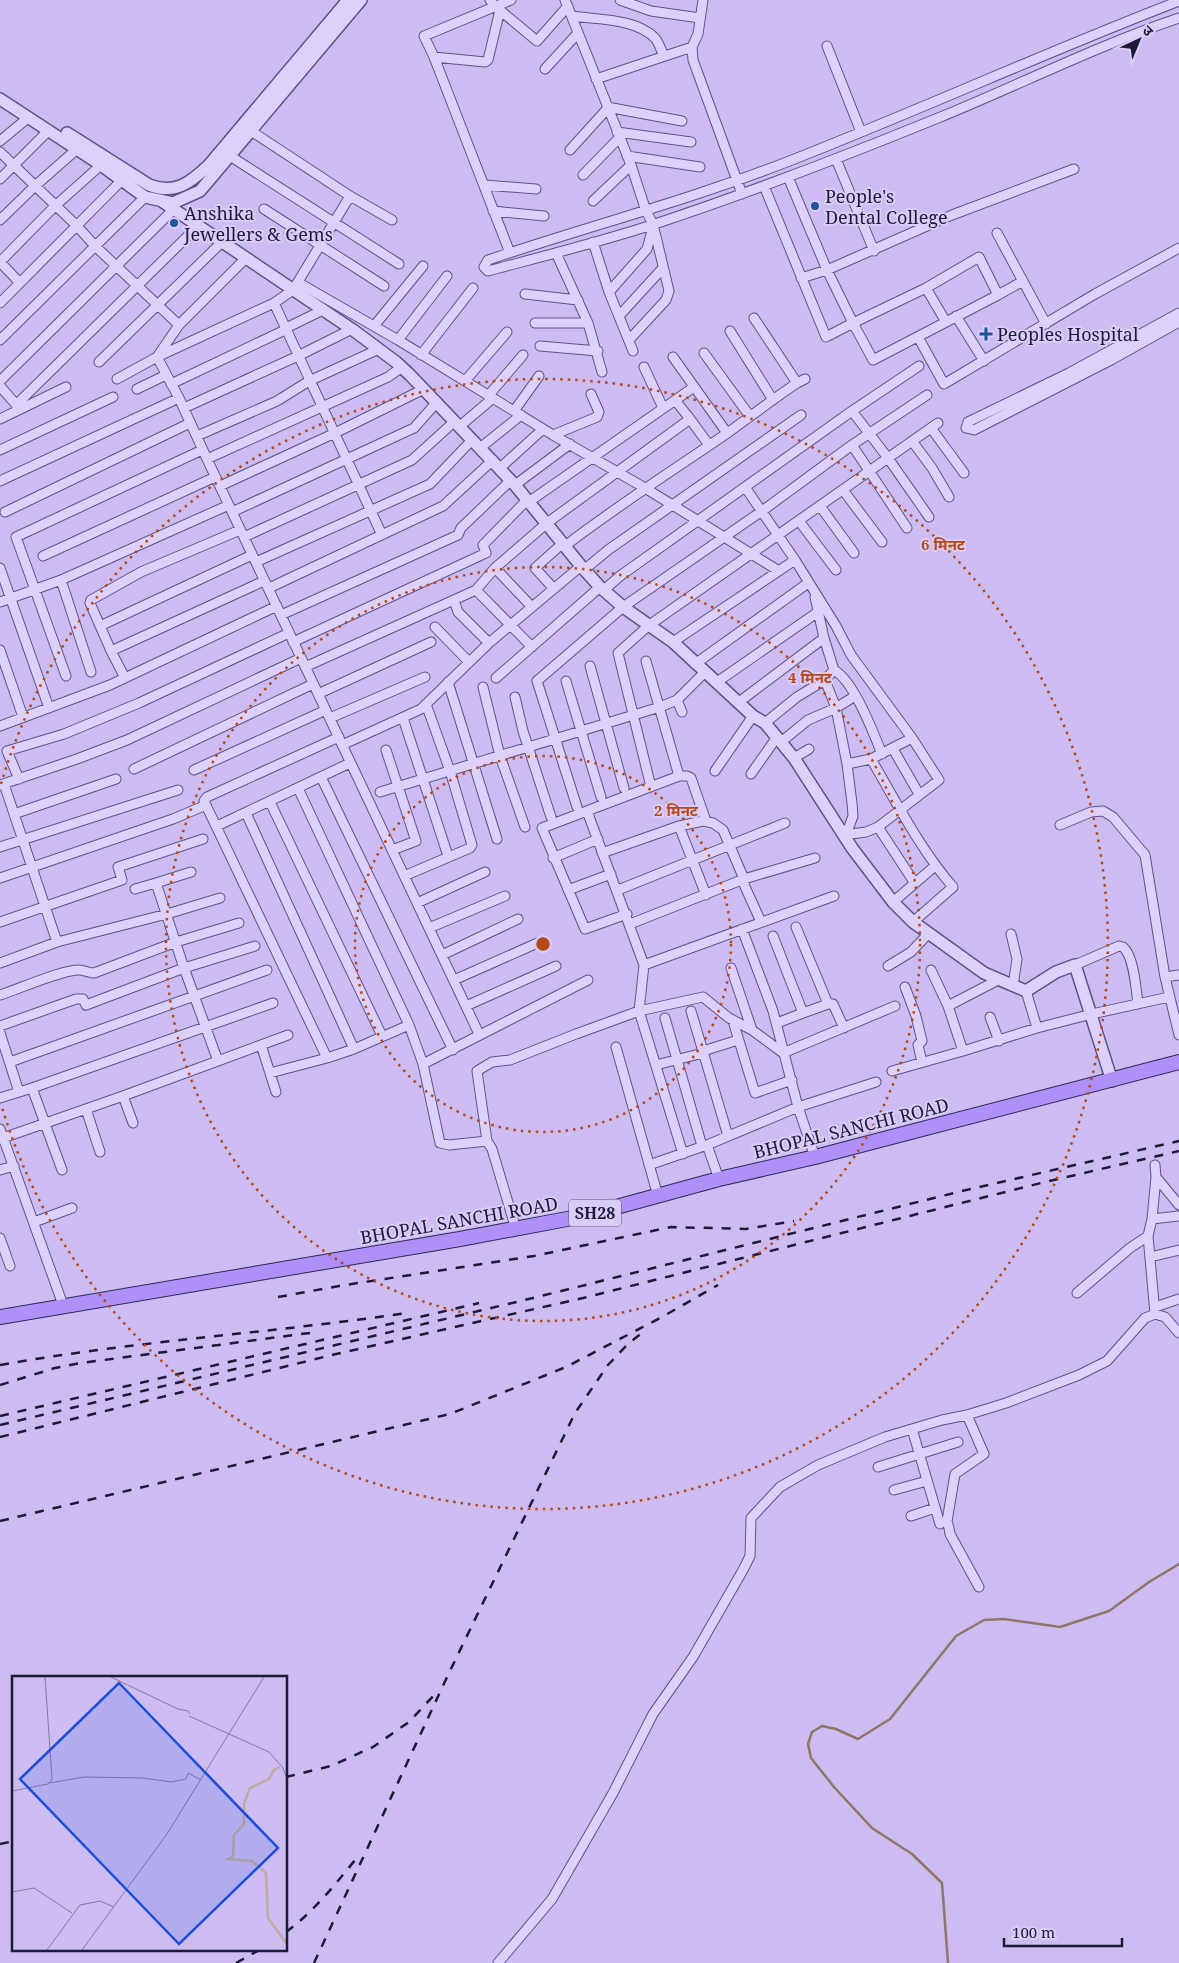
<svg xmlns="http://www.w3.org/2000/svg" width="1179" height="1963" font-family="'Noto Serif','Noto Sans Devanagari',serif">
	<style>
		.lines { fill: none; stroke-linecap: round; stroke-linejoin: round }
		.stream { stroke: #8f7667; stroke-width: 2.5 }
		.minor-casing { stroke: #5c5489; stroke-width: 11 }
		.tertiary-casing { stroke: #5c5489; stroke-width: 14 }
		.primary-casing { stroke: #2d2a56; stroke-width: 16 }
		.minor { stroke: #ddd0fb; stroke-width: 9 }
		.tertiary { stroke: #ddd0fb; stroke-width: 11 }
		.primary { stroke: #af90f8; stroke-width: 14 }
		.rail { stroke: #1d1a37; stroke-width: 2.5; stroke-dasharray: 9 9; stroke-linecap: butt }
		.ring { fill: none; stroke: #b54917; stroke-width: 2.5; stroke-dasharray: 2.5 5 }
		.poi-dot { fill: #21529c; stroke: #daccf8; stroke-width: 2 }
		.labels { text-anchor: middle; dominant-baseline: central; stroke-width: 4; stroke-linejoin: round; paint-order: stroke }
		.shield { fill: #daccf8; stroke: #564f71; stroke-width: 1 }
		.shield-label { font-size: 16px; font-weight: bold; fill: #1d1a37 }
		.poi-label { font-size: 18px; fill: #1d1a37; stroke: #daccf8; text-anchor: start }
		.street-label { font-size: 18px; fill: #1d1a37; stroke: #daccf8 }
		.inset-river { fill: none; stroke: #c1aba0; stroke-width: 2.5 }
		.inset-road { fill: none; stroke: #867ba7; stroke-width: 1 }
		.view { fill: #1d4ed8; fill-opacity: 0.15; stroke: #1d4ed8; stroke-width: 2.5 }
		.inset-edge { fill: none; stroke: #1d1a37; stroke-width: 2.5 }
		.centre { fill: #b54917; stroke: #daccf8; stroke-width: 2.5 }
		.ring-label { font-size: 15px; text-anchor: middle; font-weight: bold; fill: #b54917; stroke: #daccf8; stroke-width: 4; stroke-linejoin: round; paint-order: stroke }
	</style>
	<rect width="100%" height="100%" fill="#ccbcf1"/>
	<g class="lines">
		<path class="stream" d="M948 1963 942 1883 912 1854 872 1828 834 1787 811 1758 808 1744 812 1732 822 1726 836 1729 858 1739 890 1719 956 1636 984 1620 1004 1619 1060 1627 1109 1611 1149 1582 1179 1564"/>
		<defs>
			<path id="minor" d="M490 0 495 6 537 41 568 6
				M565 0 631 165 646 211 653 224 669 291 666 300 629 340
				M620 0 651 11 700 18
				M703 0 698 34 692 47 693 60 742 194
				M1179 1C1049 51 922 109 792 160 693 199 589 226 488 260L484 267 488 271C544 256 600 242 655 224 751 192 845 156 938 118 1019 85 1096 46 1179 18
				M572 16C598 20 635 18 655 38 659 43 661 50 664 56
				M827 46 861 132
				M434 57 485 62 488 60 500 10
				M545 69 578 33
				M596 79 692 47
				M607 107 682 121
				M251 131 350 196 392 220
				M617 132 691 142
				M0 141 29 117
				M570 150 607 109
				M0 152 76 225 96 247 179 325
				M230 156 399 264
				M627 156 700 167
				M836 159 874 251
				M583 175 619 138
				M0 179 49 130
				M484 185 536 189
				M764 186 826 337 853 323 827 270 788 177
				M593 201 631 165
				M264 209 384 286
				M493 211 544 216
				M0 220 35 186 77 149
				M997 233 1046 324
				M593 242 609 292 633 351
				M510 253 434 57 424 36 511 0
				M556 253 588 323 602 372
				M246 258 179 325 157 357 179 398 207 459 479 1034
				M0 262 55 206 101 165
				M0 262 20 283
				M801 278 827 270 952 215 1074 169
				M299 283 398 340 553 435 645 488 779 571
				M926 288 946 322
				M609 292 647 249 653 227
				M525 294 578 300
				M998 295 873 360 853 323 926 288 979 257 998 295 1023 281
				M0 303 122 180
				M274 303 382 535
				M1179 313 1069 373 968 422 966 428 974 430 1111 360 1179 322
				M619 316 662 269
				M956 316 984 361
				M754 318 797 383
				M535 323H588
				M374 326 423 266
				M284 329 323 310
				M730 331 773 400
				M918 337 944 384 1095 294 1179 248
				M0 340 145 197
				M398 340 447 276
				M540 346 598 351
				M704 353 749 415
				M421 355 473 288
				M673 357 727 433
				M99 362 222 242
				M644 367 663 408
				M117 379 157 357 274 303 293 290 350 196
				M0 381 174 209
				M465 381 507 332
				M171 384 285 330
				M0 386 19 408
				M137 389 166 375
				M488 396 523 355
				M16 405 198 226
				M184 408 298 356 352 329
				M514 411 539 376
				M852 411 888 458 929 517
				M0 419 66 387
				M690 419 709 445
				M460 426 493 398
				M931 428 964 473
				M553 435 597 417 599 412 591 394
				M197 436 277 401 309 381 379 349
				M912 441 932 468 949 497
				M852 445 907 528
				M480 448 521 415
				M0 450 113 397
				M207 459 388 377 402 367
				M500 468 543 429
				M0 481 179 398
				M515 485 570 444
				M220 486 335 433 424 389
				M745 487 795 560 836 626 851 655 912 738 939 780 878 827
				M843 490 882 542
				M530 501 694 387
				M820 506 854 553
				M5 512 190 423
				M232 512 414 428 437 402
				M799 521 836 570
				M244 537 412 460 455 421
				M565 546C617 506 672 471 726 434 750 417 773 399 797 383L805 379
				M43 556 215 477
				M256 562 430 484 472 440
				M0 568 49 708
				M495 568 532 607
				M584 570 608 550 801 415
				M61 580 91 672
				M269 588 443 506 493 460
				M554 589 535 568 563 543
				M476 590 532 647
				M604 590 620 576 852 411 919 366
				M815 597 824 638 834 670 825 680 836 708 847 764 852 803 853 816 849 827 844 835
				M454 600 458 612 489 643
				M0 602 61 580 229 505
				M281 615 458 535 461 528 511 480
				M100 626 252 555
				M435 627 469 662
				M293 642 486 553 483 545 528 499
				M673 642 795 560
				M0 650 23 717
				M111 651 264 581
				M646 661 679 776
				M695 664 808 583
				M590 666 624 788
				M305 667 476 590 495 568 547 523 690 419 675 400
				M834 670C854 681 873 732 882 754
				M66 676 16 537 202 450
				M125 678 111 651 90 603 91 600 141 572 240 530
				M496 678 600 587
				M566 681 601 797
				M448 682 497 839
				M717 682 818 612
				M483 687 500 756 525 827
				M318 694 431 642
				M515 697 523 731 551 817
				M677 700 682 712
				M739 702 824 638
				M330 718 425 677
				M403 718 448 856
				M765 723 797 697 825 680
				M0 726 110 685 277 606
				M339 737 207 797 204 801 327 1058 354 1049 409 1025 423 1064 440 1143 449 1145 487 1141 492 1149 516 1229
				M781 742 808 720 836 708 855 696
				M342 745 421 709 489 643 581 566
				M893 749 919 794
				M386 750 416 841 392 850
				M794 758 809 749
				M871 759C897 803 920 849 953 887L913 922
				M847 764 871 759 912 738
				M134 769 313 684
				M194 770 326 710
				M715 771 753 716
				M751 774 777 737
				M321 777 453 1050
				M19 779 7 751 64 734 139 703 289 633
				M4 784 57 942
				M0 785 77 759 127 740 301 658
				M651 787 618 653 648 626 938 423
				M298 788 409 1025
				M380 792 660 707 677 700 705 672
				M270 802 382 1036
				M577 807 537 681 623 607 762 511 852 445 927 395
				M587 811 644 965 639 1011 683 1154
				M246 813 354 1049
				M14 814 116 779
				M1060 825 1091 812 1103 811 1113 817 1145 855 1165 977 1179 1035
				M217 826 350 763
				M679 826 706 895
				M844 835 866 832 878 827 914 882
				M0 847 178 790
				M602 853 679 826 703 821 713 823 723 830 744 879
				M553 858 598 839
				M404 876 470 848 472 845 450 771 426 704
				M0 878 173 819 206 805
				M742 880 761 922
				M156 883 191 872
				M135 889 156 883 184 968 218 1061
				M568 890 611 874
				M618 890 785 823
				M893 902 935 866
				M417 903 485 872
				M627 914 585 929 542 828 679 776H687L691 778 706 821
				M0 922 122 880 118 867 203 839
				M630 924 744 879 815 858
				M796 927 828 1004 803 1013
				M429 928 505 896
				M742 929 773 1011 798 1107 815 1157
				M1011 934 1017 959 1013 986
				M773 936 803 1013 777 1023
				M442 955 518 919
				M0 963 57 942 167 914 220 898
				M644 965 834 896
				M1075 965 1119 946 1123 947C1134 956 1136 989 1138 1004
				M888 966 911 952 928 934
				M731 968 752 1030 783 1053 895 1006
				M931 970 948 1006 963 1051
				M1165 977 1179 975
				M454 980 542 941
				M905 987 916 1016 922 1041 918 1045 922 1062
				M1026 991 1037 1028
				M0 995C19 989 61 970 79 970 84 970 89 973 94 973L176 942 239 923
				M828 1004H833L844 1028
				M466 1006 556 966
				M948 1006 998 980
				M691 1011 728 1136
				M990 1017 999 1041
				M665 1018 702 1146
				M733 1021 755 1093 792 1080
				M0 1026 76 999H83L86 1005 184 968 255 946
				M0 1033 19 1092
				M261 1045 276 1092
				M616 1047 658 1196
				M703 1051 738 1040
				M10 1062 267 970
				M423 1064 588 980
				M656 1065 703 1053
				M892 1071 963 1051 1037 1028 1092 1014 1169 997
				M270 1073 327 1058
				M32 1088 62 1170
				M123 1096 133 1123
				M0 1098 32 1088 273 1003
				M86 1109 100 1152
				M0 1129 63 1305
				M0 1139 123 1096 288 1035
				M487 1141 477 1071 492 1062 510 1060 576 1034 639 1011 703 997 729 1018 752 1030
				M707 1145 719 1179
				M649 1165 707 1145 798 1107 876 1082
				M1155 1165 1156 1177 1152 1219 1148 1236 1155 1314
				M0 1170 14 1166
				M1156 1177 1179 1205
				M1152 1219 1179 1216
				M34 1222 72 1208
				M0 1238 10 1266
				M1150 1257 1179 1250
				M1077 1293 1130 1248 1148 1236
				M1155 1307 1179 1299
				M967 1415 984 1454 955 1474 947 1521 949 1528 950 1534 979 1587
				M912 1429 940 1524
				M878 1467 958 1442
				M894 1490 927 1481
				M911 1516 935 1508
				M498 1963 552 1899 613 1793 653 1714 693 1657 743 1570 750 1556 751 1518 780 1487 818 1465 885 1437 942 1420 967 1415 1006 1403 1079 1375 1107 1361 1145 1318 1155 1314 1165 1317 1179 1333"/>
			<path id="tertiary" d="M0 99 101 165 145 197 173 203 200 191 361 0
				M67 133 149 185C175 195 190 183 209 165L348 0
				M160 200 353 330 396 362 410 375 515 485 581 566 600 587 623 607 673 642 753 716 765 723 794 758 852 848 893 902 913 922 984 973 1026 991 1056 972 1075 965 1112 1081"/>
			<path id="primary" d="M0 1317 460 1239 583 1216 719 1179 815 1157 1179 1062"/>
		</defs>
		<use href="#minor" class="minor-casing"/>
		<use href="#tertiary" class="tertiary-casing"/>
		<use href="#primary" class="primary-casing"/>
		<use href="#minor" class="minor"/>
		<use href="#tertiary" class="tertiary"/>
		<use href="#primary" class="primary"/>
		<path class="rail" d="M278 1297 339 1286 534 1256 671 1227 746 1229 794 1221
			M0 1365C135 1341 271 1333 407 1313
			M0 1385 55 1368 81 1363 317 1332
			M0 1416 479 1303
			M0 1425 533 1298 958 1192 1179 1141
			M0 1437 336 1354 583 1298 1045 1182 1179 1151
			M0 1521 450 1414 566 1367 662 1317 718 1285
			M286 1777 331 1766 373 1747 409 1722 437 1692
			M0 1844 14 1841
			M286 1932C315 1911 337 1882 360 1854
			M236 1963 261 1949
			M314 1963 448 1675 575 1413 608 1365 628 1344 643 1332"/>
	</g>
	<g class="ring">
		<circle cx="543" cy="944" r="188"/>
		<circle cx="543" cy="944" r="377"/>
		<path d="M1 784A565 565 0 1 1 1 1104"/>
	</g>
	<g class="poi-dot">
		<circle cx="815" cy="206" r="5"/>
		<circle cx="174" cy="223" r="5"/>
		<path d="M983.5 326.5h5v5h5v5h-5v5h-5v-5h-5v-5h5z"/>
	</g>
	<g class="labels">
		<rect class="shield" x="569" y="1199.5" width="52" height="27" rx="4"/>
		<g class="shield-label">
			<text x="595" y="1213">SH28</text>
		</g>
		<g class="poi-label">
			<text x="825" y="196">People's<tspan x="825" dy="21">Dental College</tspan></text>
			<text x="184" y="213">Anshika<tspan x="184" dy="21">Jewellers &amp; Gems</tspan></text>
			<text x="997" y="334">Peoples Hospital</text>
		</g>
		<g class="street-label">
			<text transform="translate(851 1128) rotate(-14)">BHOPAL SANCHI ROAD</text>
			<text transform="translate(459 1220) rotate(-10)">BHOPAL SANCHI ROAD</text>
		</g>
	</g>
	<g transform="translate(12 1676)">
		<rect width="275" height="275" fill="#ccbcf1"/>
		<path class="inset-river" d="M268 91 262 94 257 103 238 112 232 127V148L222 159 221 180 216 183 240 185 254 197 256 242 275 268"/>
		<path class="inset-road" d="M99 1 166 33 176 35 178 38M177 40 257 76 271 92 275 103M37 107 72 101 131 102 159 106 174 103 176 97 189 104M0 115 36 108 40 103 33 1M0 216 22 212 60 237M35 274 68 229 88 225 102 231M70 274 155 158 252 1"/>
		<path class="view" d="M107 7 266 172 167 268 8 103Z"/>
		<rect width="275" height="275" class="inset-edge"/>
	</g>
	<circle cx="543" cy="944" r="8" class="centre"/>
	<g class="ring-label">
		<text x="943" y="550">6 मिनट</text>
		<text x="810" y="683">4 मिनट</text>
		<text x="676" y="816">2 मिनट</text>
	</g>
	<g transform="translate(1139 40) rotate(44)" stroke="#daccf8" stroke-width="4" paint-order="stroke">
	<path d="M0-4L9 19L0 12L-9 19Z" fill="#1d1a37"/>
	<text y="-8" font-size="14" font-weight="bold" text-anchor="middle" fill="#1d1a37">उ</text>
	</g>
	<path d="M1004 1938v8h118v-8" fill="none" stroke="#1d1a37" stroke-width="2.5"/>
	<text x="1012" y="1938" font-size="15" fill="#1d1a37" stroke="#daccf8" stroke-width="4" paint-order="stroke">100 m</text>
</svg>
